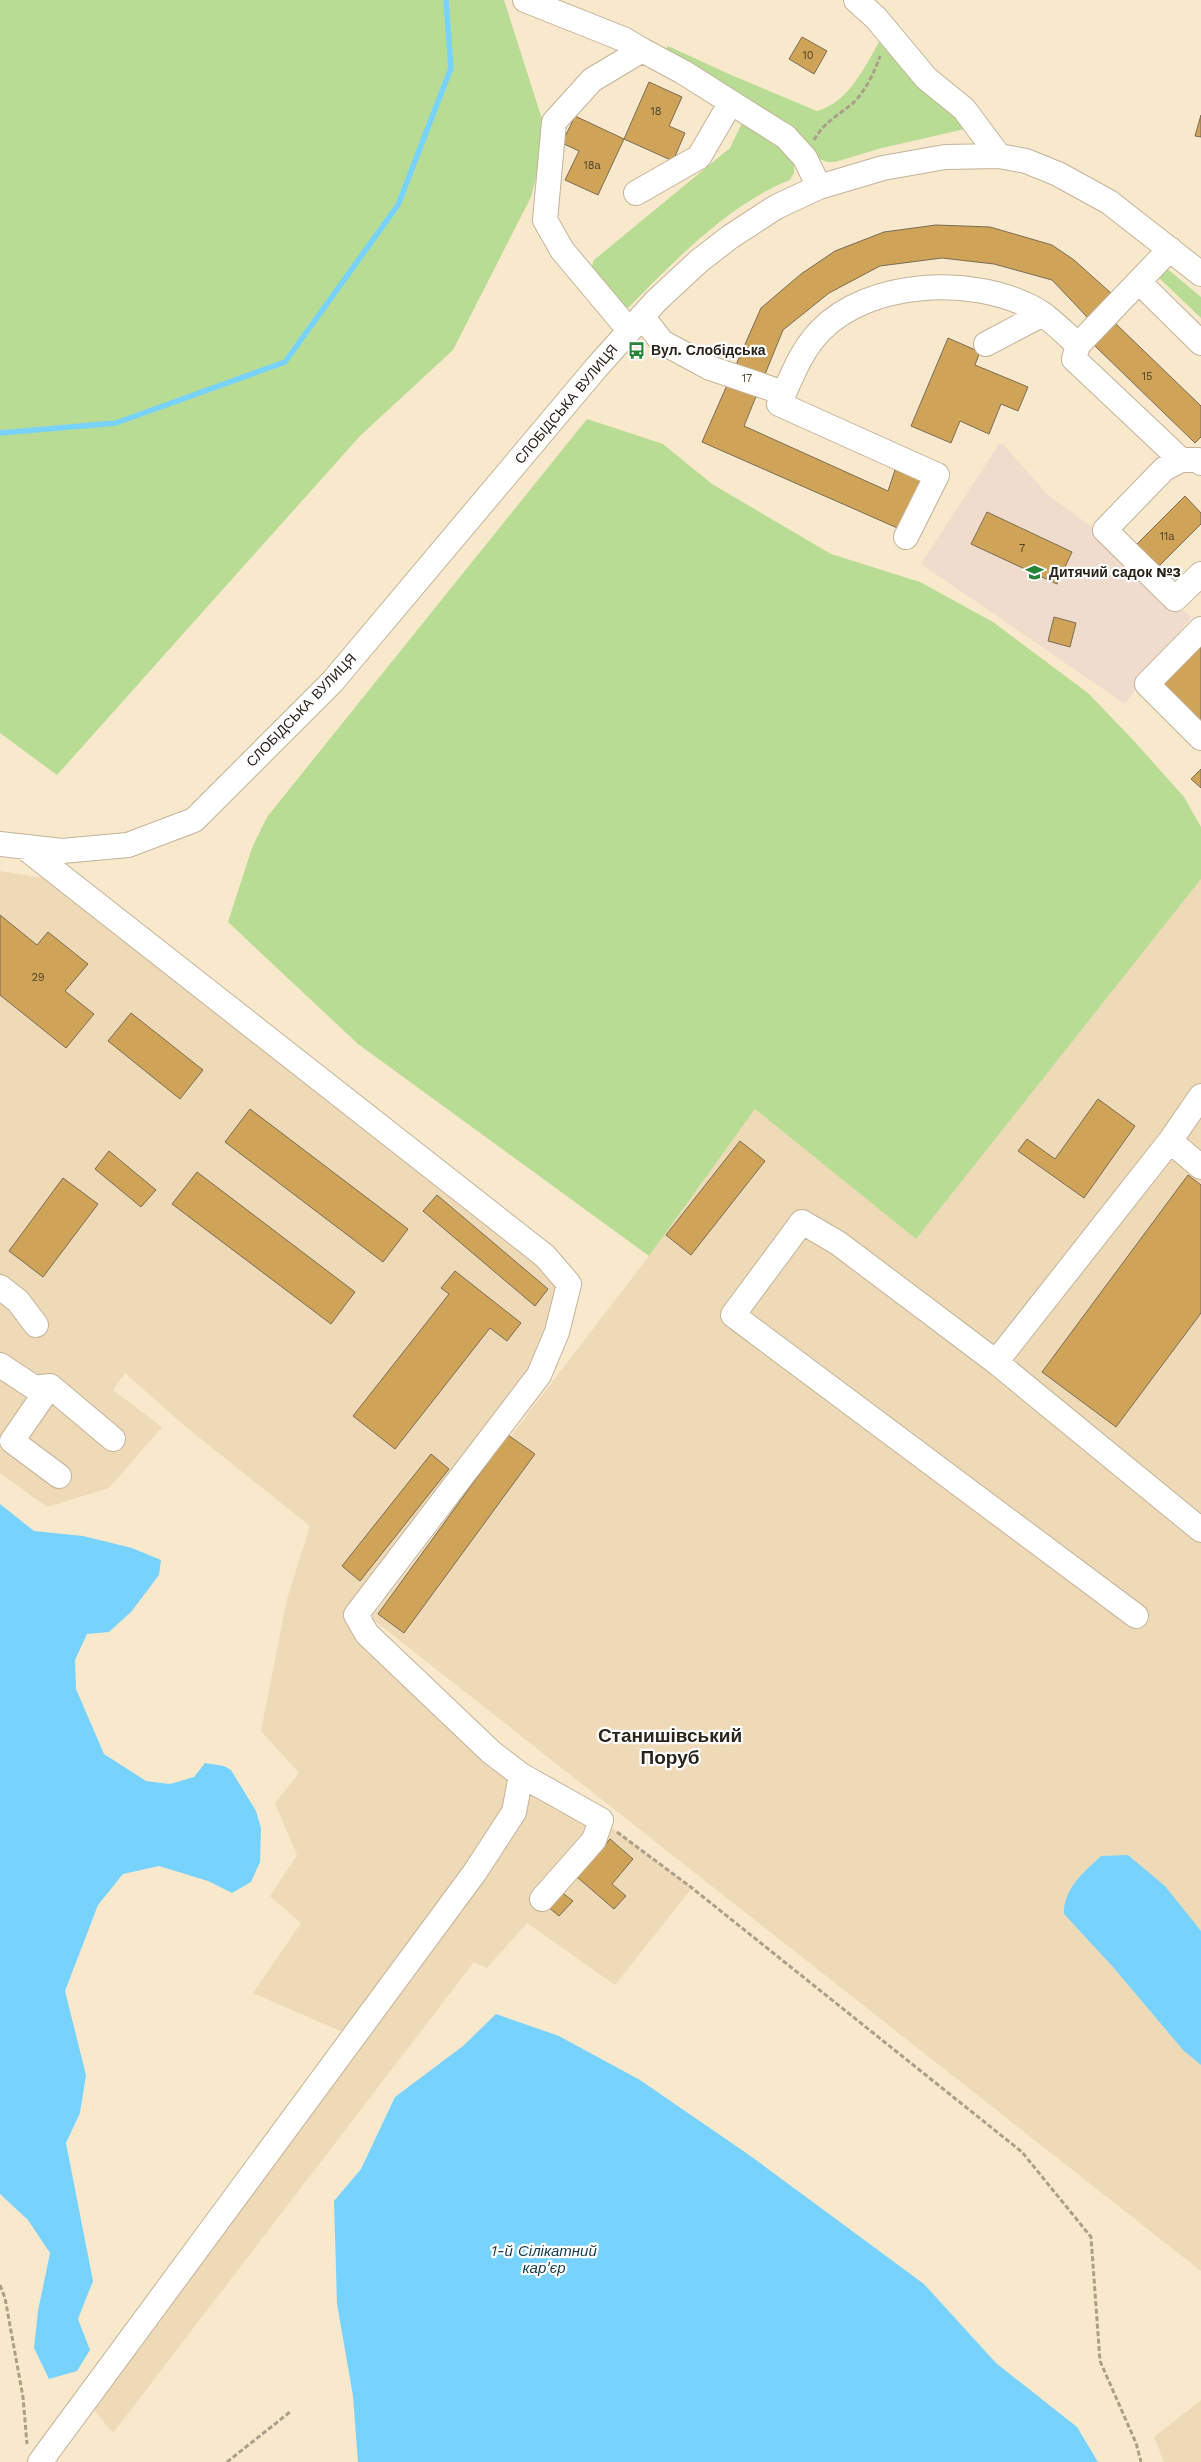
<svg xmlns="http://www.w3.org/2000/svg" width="1201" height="2462" font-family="'Work Sans',sans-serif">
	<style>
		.built { fill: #efdab8 }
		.education { fill: #f0dccd }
		.green { fill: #b8dc93 }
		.water { fill: #77d3fe }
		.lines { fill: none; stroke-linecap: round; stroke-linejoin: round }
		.stream { stroke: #77d3fe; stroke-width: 5.5 }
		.building { fill: #cfa458; stroke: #7a6b53 }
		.minor-casing { stroke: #c3b399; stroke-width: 26 }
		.path { stroke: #ab9f8a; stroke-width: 3; stroke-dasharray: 5 2.5; stroke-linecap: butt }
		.minor { stroke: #fff; stroke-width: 24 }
		.labels { text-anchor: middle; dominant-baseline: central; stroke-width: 4.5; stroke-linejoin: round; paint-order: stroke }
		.number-label { font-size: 11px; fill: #524329 }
		.poi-label { font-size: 14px; font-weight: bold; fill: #292319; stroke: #fff; text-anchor: start }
		.street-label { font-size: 14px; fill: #292319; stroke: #fff }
		.water-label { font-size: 15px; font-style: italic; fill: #133d4e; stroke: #fff }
		.district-label { font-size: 19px; font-weight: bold; fill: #292319; stroke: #fff }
	</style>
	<rect width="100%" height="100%" fill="#f8e8cc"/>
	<path class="built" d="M0 871 68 882 569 1284 557 1332 356 1615 491 1752 601 1820 692 1888 615 1985 527 1923 487 1968 474 1962 113 2433 85 2399 354 2037 253 1993 301 1923 270 1896 297 1855 275 1803 299 1773 261 1731 287 1599 310 1526 186 1427 125 1373 113 1390 162 1427 109 1488 47 1507 0 1473Z
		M1201 879V2271L371 1618 649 1256 755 1109 916 1239Z
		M1201 2400V2462H1164L1154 2437Z"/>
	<path class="education" d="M999 444H1003L1048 495 1103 535 1145 579 1191 617 1125 704 921 564Z"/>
	<path class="green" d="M0 0H504L547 135 531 197 453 350 360 436 57 775 0 733Z
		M882 37 965 129 882 148 835 162H827L817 158 664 53 668 46 731 75 817 111C850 102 866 64 882 37Z
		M749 120 794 159V173L790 180C730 203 673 262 628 308L623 307 591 269 594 260 730 148 742 123Z
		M1165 267 1201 297V318L1156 275Z
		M587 419 663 444 712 484 831 554 920 582 993 622 1088 693 1135 742 1184 797 1201 827V879L916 1239 755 1109 649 1256 358 1044 228 922 252 848 267 817Z"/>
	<path class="water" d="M0 1504 34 1531 83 1536 132 1548 161 1560 159 1575 131 1612 109 1632 87 1634 75 1660 76 1689 104 1754 146 1781 170 1784 194 1777 205 1763 224 1766 231 1770 256 1811 261 1828 260 1862 251 1882 232 1893 208 1881 159 1866 123 1874 98 1905 65 1991 86 2075 80 2113 66 2143 93 2281 78 2319 90 2350 77 2371 49 2379 34 2348 38 2311 50 2253 28 2220 0 2194Z
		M1128 1855 1165 1886 1201 1931V2065L1183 2050 1113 1967 1064 1914C1063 1889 1084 1872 1101 1856Z
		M496 2014 559 2036 640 2080 752 2157 924 2284 996 2363 1077 2427 1098 2462H358L353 2396 337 2304 334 2201 361 2169 395 2097 463 2046Z"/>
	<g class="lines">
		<path class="stream" d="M0 433 116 423 285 362 398 205 451 68 446 0"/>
	</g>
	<path class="building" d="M802 37 827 51 814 74 789 59Z
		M649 82 682 97 669 126 685 133 673 161 624 139Z
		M1201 115V137L1195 136Z
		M575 116 624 139 598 195 565 180 579 151 562 143Z
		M936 225 990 227 1052 245 1074 260 1112 294 1089 319 1052 280 994 264 942 258 880 266 829 293 783 330 744 426 888 491 895 470 922 480 902 530 702 442 761 308 801 274 835 251 884 232Z
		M1115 323 1201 406V437L1195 443 1094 345Z
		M948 338 980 352 975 365 1028 387 1018 411 1001 404 989 434 960 421 951 443 911 426Z
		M1185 496 1201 513V524L1155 570 1133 548Z
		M987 512 1072 552 1057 584 971 544Z
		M1054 617 1076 623 1070 647 1048 641Z
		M1201 643V720L1162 683Z
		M1201 769V788L1191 779Z
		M0 915 37 945 48 932 88 964 65 991 94 1014 66 1048 0 995Z
		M131 1013 203 1070 180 1099 108 1041Z
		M1098 1099 1135 1126 1084 1198 1018 1151 1027 1139 1055 1159Z
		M250 1109 408 1229 383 1262 225 1142Z
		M740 1141 765 1161 691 1255 666 1235Z
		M109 1151 156 1190 141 1207 95 1169Z
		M197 1172 355 1292 331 1324 172 1204Z
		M1188 1175 1201 1185V1313L1116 1427 1042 1372Z
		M63 1178 98 1204 43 1277 9 1251Z
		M437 1195 548 1289 535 1306 423 1211Z
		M455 1271 521 1323 507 1341 490 1328 395 1449 353 1416 449 1294 441 1288Z
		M508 1435 535 1454 404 1633 378 1614Z
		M431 1454 449 1469 360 1581 342 1566Z
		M610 1839 633 1859 612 1884 626 1896 614 1909 577 1877Z
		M560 1891 573 1901 559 1916 547 1906Z"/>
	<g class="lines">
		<defs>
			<path id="minor" d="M525 0 623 39 642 50
				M856 0 876 18 926 78 964 109 999 156
				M636 193 699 157 731 102
				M1170 249 1078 345 1074 359 1181 460
				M1139 282 1201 343
				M642 316 662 342 710 368 784 393
				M629 330 562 250 545 220 554 122 592 80 642 50 683 72 786 137 805 158 819 187
				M986 344 1043 314
				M1201 463 1198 460H1181L1164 469 1105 530 1175 599 1201 574
				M906 537 937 475 779 404C791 379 800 352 820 331 869 280 971 276 1031 307 1049 316 1063 332 1078 345
				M1201 629 1147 684 1201 738
				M0 844 62 851 128 845 194 820 333 681 596 368 656 301 699 261 730 237 776 207 819 187 883 168 945 157 999 156 1026 161 1058 174 1109 202 1201 274
				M24 847 545 1256 569 1284 557 1332 539 1375 356 1615 367 1634 491 1752 521 1775 601 1820 594 1840 542 1899
				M1201 1096 1170 1141 1201 1167
				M0 1287 18 1301 36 1325
				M996 1362 1201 1530
				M0 1365 35 1388 50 1386 113 1439
				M50 1386 12 1441 59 1476
				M1136 1616 733 1315 802 1222 838 1243 996 1362 1170 1141
				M40 2462 475 1872 514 1812 521 1775"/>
		</defs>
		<use href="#minor" class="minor-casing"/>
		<path class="path" d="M814 140C823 123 839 115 853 103 865 92 875 71 880 56
			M617 1832 692 1888 1022 2152 1091 2237 1100 2361 1136 2443 1141 2462
			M0 2285 5 2298 23 2397 27 2444
			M227 2462 290 2412"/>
		<use href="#minor" class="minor"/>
	</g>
	<defs>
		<symbol id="bus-bare" viewBox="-9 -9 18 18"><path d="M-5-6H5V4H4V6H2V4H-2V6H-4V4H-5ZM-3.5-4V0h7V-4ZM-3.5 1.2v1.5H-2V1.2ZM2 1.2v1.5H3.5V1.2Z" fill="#248437" stroke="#fff" stroke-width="2.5" paint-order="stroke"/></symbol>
		<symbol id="school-bare" viewBox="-9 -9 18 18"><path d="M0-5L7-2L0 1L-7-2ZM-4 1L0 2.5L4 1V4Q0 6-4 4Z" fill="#248437" stroke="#fff" stroke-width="2.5" paint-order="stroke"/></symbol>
	</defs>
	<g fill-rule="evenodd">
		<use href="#bus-bare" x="624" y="338" width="25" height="25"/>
		<use href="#school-bare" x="1022" y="560" width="25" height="25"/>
	</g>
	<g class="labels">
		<g class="number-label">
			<text x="808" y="55">10</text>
			<text x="656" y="111">18</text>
			<text x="592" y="165">18а</text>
			<text x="1147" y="376">15</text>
			<text x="747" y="378">17</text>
			<text x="1167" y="536">11а</text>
			<text x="1022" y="548">7</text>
			<text x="38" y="977">29</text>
		</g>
		<g class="poi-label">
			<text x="651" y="350">Вул. Слобідська</text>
			<text x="1049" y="572">Дитячий садок №3</text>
		</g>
		<g class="street-label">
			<text transform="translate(566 404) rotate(-50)">СЛОБІДСЬКА ВУЛИЦЯ</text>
			<text transform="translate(301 710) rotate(-46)">СЛОБІДСЬКА ВУЛИЦЯ</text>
		</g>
		<g class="water-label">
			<text x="544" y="2251">1-й Сілікатний<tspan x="544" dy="17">кар'єр</tspan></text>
		</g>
		<g class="district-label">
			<text x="670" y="1735">Станишівський<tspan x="670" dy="22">Поруб</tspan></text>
		</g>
	</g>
</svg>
